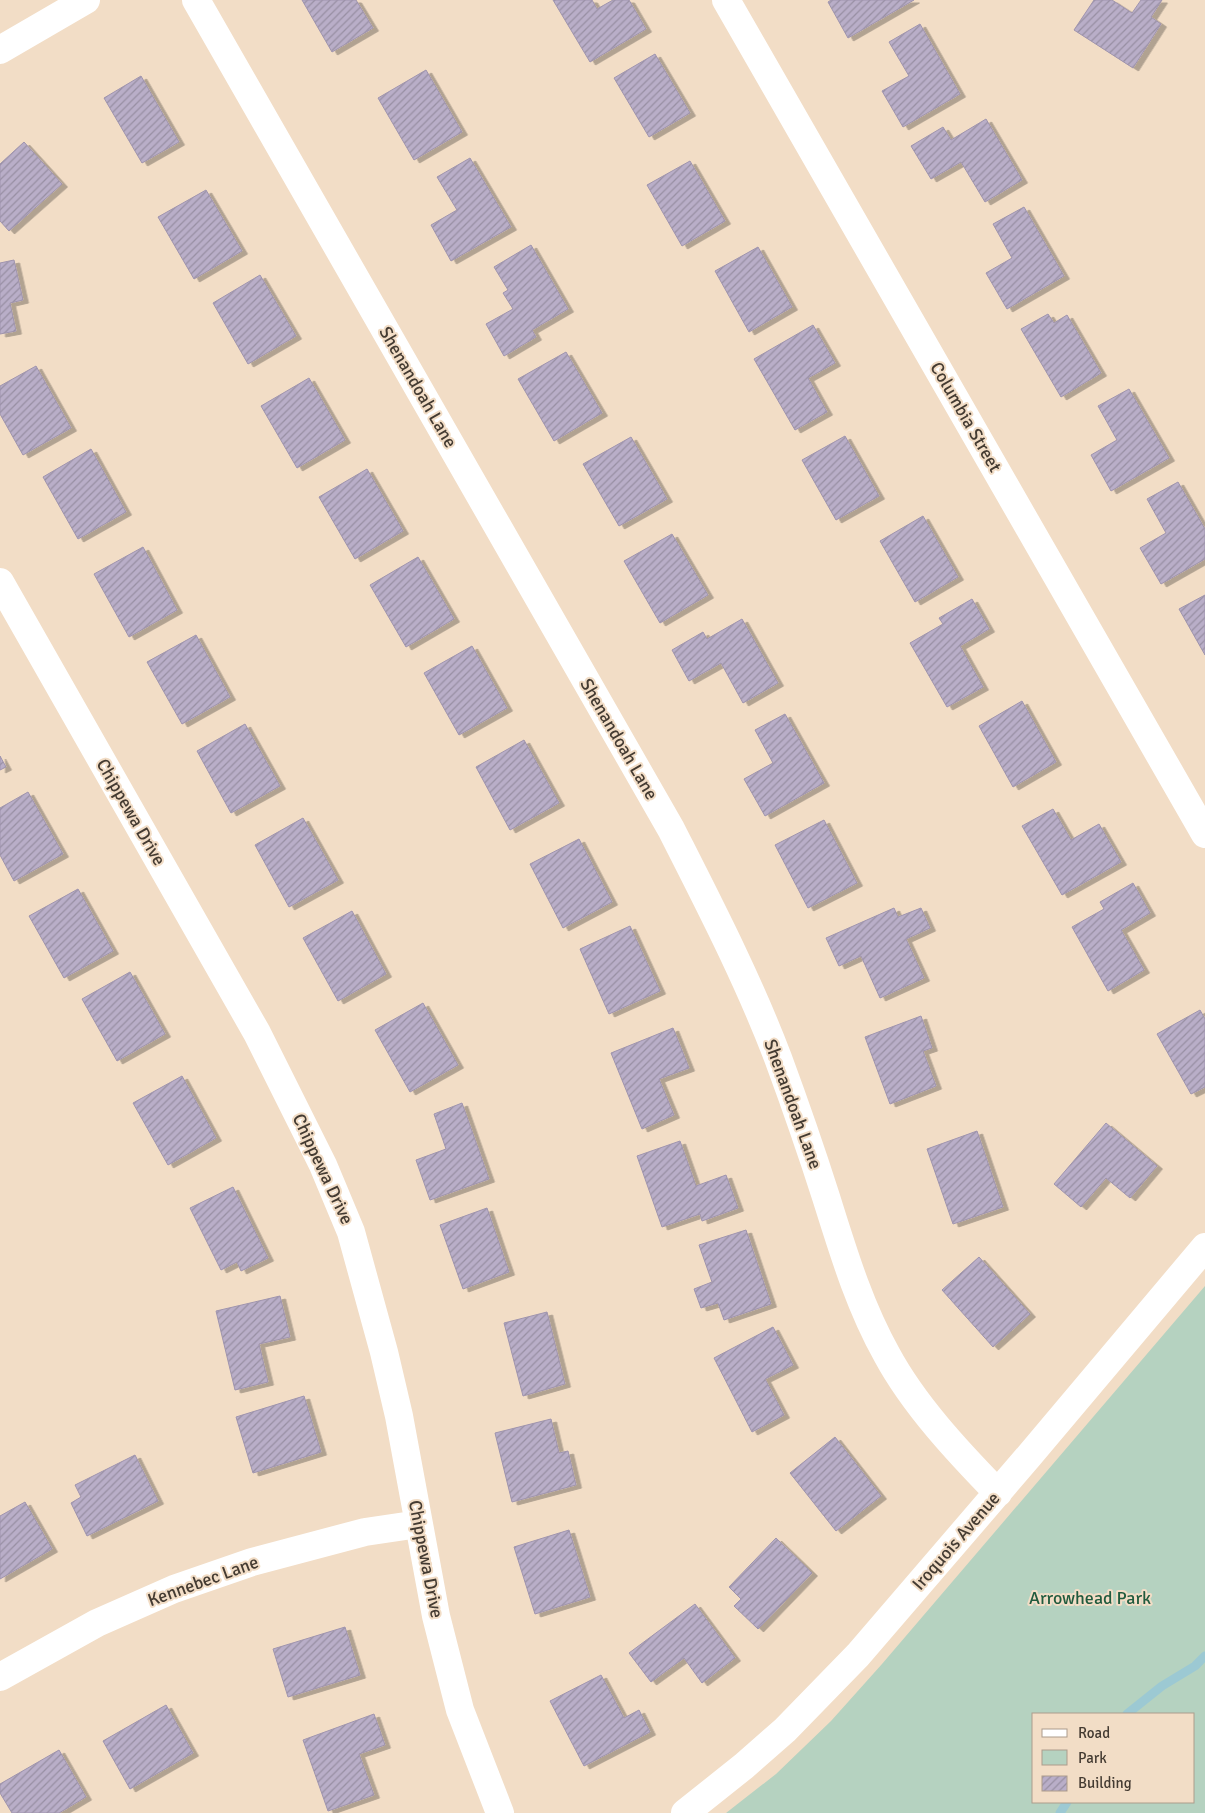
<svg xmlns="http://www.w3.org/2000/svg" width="1205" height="1813" font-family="Signika,sans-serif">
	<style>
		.green { fill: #b5d2c0; fill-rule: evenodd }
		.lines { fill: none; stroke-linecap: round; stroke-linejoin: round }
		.stream { stroke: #9cc9d3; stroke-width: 9 }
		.building { fill: url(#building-hatch); stroke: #9f94ad; filter: url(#shadow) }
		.street { stroke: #fff; stroke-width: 28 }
		.labels { text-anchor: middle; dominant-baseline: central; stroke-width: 4; stroke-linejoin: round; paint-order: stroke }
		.street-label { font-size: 18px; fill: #443b32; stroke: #f2ddc6 }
		.park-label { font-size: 18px; fill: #205b3e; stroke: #f2ddc6 }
	</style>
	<defs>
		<pattern id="building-hatch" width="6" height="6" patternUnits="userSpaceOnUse" patternTransform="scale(1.25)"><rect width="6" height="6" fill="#b9aec8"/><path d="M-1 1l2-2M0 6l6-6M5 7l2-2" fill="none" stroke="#988fa3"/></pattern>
		<filter id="shadow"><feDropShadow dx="5.5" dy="3" stdDeviation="0" flood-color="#0004"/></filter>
	</defs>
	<rect width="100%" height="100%" fill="#f2ddc6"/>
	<path class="green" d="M1205 1286V1813H726L776 1774 831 1721 882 1664ZM1034 1714H1194V1802H1034Z"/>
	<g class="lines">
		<path class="stream" d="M1127 1714 1162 1686 1195 1666 1205 1656
			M1060 1813 1067 1802"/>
	</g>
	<path class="building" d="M302 0H356L373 28 332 52Z
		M553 0H592L597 9 613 0H629L646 29 590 62Z
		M831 0H914L848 38 828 2Z
		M1094 0H1112L1132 13 1141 0H1162L1151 17 1161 24 1133 68 1074 30Z
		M920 24 960 94 903 127 882 91 909 76 889 42Z
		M655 54 690 113 649 137 614 78Z
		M426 70 462 132 414 160 378 98Z
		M141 76 179 142 142 163 104 98Z
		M986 119 1022 180 985 202 961 162 931 179 911 146 943 127 951 140Z
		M24 142 62 184 9 231 0 221V164Z
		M470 158 511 227 451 261 431 225 457 210 437 177Z
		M690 161 725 221 682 246 647 185Z
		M206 190 242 251 194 279 158 217Z
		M1024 207 1064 276 1007 309 986 273 1012 258 993 224Z
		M531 245 568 309 532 330 536 337 504 356 486 324 513 309 503 293 508 290 494 267Z
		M758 247 792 307 749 332 715 271Z
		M14 260 23 300 10 303 16 331 0 334V263Z
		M260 275 296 336 248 364 213 303Z
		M1048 314 1054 323 1067 315 1101 373 1061 397 1021 329Z
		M813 325 835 363 808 378 827 412 795 430 754 359Z
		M566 352 602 413 554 441 518 379Z
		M36 366 71 428 23 455 0 414V386Z
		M309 378 345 440 297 468 261 406Z
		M1129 389 1169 458 1111 491 1091 455 1117 440 1098 406Z
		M845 436 879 496 836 520 802 460Z
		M631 437 667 499 619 526 583 464Z
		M91 449 126 512 78 539 43 477Z
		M367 469 403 531 355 559 319 497Z
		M1178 482 1205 529V559L1161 584 1140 548 1166 533 1147 499Z
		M923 516 958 577 915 602 880 541Z
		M672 534 708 595 660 623 624 561Z
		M143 547 177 610 129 637 94 574Z
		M418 557 454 619 406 647 370 585Z
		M1205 595V655L1179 609Z
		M972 599 989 629 960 646 983 687 947 707 910 643 943 624 939 618Z
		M742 619 778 683 743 703 721 663 689 681 672 650 703 632 707 639Z
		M196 635 230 697 182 724 147 662Z
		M472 646 507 708 459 735 424 673Z
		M1022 701 1056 762 1013 787 979 726Z
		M785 714 824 783 765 816 744 779 773 763 755 730Z
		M245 724 280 786 231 813 197 751Z
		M524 740 559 803 510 830 476 767Z
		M0 756 6 767 0 770Z
		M28 792 63 854 14 881 0 855V808Z
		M1053 809 1071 840 1099 824 1121 862 1062 895 1022 826Z
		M303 818 338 880 289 907 255 845Z
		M824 820 857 883 808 908 775 845Z
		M579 839 612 902 563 928 530 864Z
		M1133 883 1150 913 1121 930 1144 970 1108 991 1072 927 1104 909 1100 902Z
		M78 889 113 951 64 978 29 916Z
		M894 908 898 917 921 908 930 928 906 939 924 978 880 998 861 956 839 966 826 938Z
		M352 911 386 974 338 1001 303 938Z
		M630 926 660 991 609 1014 580 949Z
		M130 972 165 1034 117 1061 82 999Z
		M423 1003 458 1065 410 1092 375 1030Z
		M1200 1010 1205 1019V1087L1191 1094 1157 1034Z
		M921 1016 932 1048 923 1051 936 1086 890 1104 865 1037Z
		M673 1028 689 1068 659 1079 674 1115 642 1129 611 1053Z
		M182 1076 216 1138 168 1165 133 1103Z
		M462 1103 489 1179 430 1200 416 1160 446 1149 434 1114Z
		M1106 1123 1157 1166 1130 1198 1106 1178 1081 1207 1054 1184Z
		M977 1131 1003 1207 953 1224 927 1149Z
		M680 1141 696 1186 726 1175 738 1208 702 1221 700 1214 662 1227 637 1156Z
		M233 1187 268 1258 241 1271 237 1262 221 1270 190 1208Z
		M487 1208 509 1272 463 1289 440 1225Z
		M746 1230 771 1304 724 1320 718 1303 701 1308 694 1289 712 1282 699 1245Z
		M979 1257 1030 1314 993 1347 942 1290Z
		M280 1296 290 1337 259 1344 268 1382 235 1390 216 1311Z
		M547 1312 565 1384 523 1396 504 1323Z
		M773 1327 793 1365 765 1379 784 1415 752 1432 714 1358Z
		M304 1396 321 1452 253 1473 236 1417Z
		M551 1419 559 1453 568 1451 576 1485 512 1502 495 1433Z
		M835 1437 881 1496 836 1531 790 1473Z
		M135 1455 158 1501 87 1536 71 1503 81 1497 75 1485Z
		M25 1502 52 1549 0 1579V1516Z
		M569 1530 590 1597 535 1614 514 1547Z
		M776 1538 812 1573 758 1629 734 1606 741 1599 729 1587Z
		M695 1604 735 1658 702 1683 684 1658 651 1682 629 1653Z
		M345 1627 360 1675 288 1697 273 1649Z
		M601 1675 624 1718 639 1710 650 1732 584 1766 550 1701Z
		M166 1705 193 1753 130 1789 103 1741Z
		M374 1714 385 1745 359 1754 374 1795 328 1811 303 1740Z
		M59 1750 86 1797 59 1813H12L0 1793V1784Z"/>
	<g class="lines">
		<path class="street" d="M196 0 671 829C709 904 748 979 778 1058 795 1104 811 1150 826 1197 843 1251 859 1305 887 1355 914 1405 958 1452 998 1493
			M726 0 1205 834
			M0 50 86 0
			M0 582 257 1033 323 1165 351 1232 384 1352 399 1416 436 1616 460 1710 500 1813
			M0 1677 97 1623 174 1589 252 1562 365 1532 419 1524
			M685 1813 744 1766 785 1730 858 1655 1029 1456 1205 1247"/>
	</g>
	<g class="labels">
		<g class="street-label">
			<text transform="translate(418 387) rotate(60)">Shenandoah Lane</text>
			<text transform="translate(966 417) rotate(60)">Columbia Street</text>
			<text transform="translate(619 739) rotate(60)">Shenandoah Lane</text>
			<text transform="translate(131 812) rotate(60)">Chippewa Drive</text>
			<text transform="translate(793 1104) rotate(70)">Shenandoah Lane</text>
			<text transform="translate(323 1169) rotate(65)">Chippewa Drive</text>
			<text transform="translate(956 1541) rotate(-49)">Iroquois Avenue</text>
			<text transform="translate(426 1559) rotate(79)">Chippewa Drive</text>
			<text transform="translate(203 1581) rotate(-20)">Kennebec Lane</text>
		</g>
		<g class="park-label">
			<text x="1090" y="1598">Arrowhead Park</text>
		</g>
	</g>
	<rect x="1032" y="1713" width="162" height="90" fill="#f2ddc6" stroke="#ac9c8b"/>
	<rect x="1042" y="1729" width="25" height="8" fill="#ffffff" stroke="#ac9c8b"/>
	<text x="1078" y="1738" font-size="15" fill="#443b32">Road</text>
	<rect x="1042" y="1750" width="25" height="15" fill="#b5d2c0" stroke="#ac9c8b"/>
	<text x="1078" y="1763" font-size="15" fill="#443b32">Park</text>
	<rect x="1042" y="1776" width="25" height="15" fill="url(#building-hatch)" stroke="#ac9c8b"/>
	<text x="1078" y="1788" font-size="15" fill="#443b32">Building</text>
</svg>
